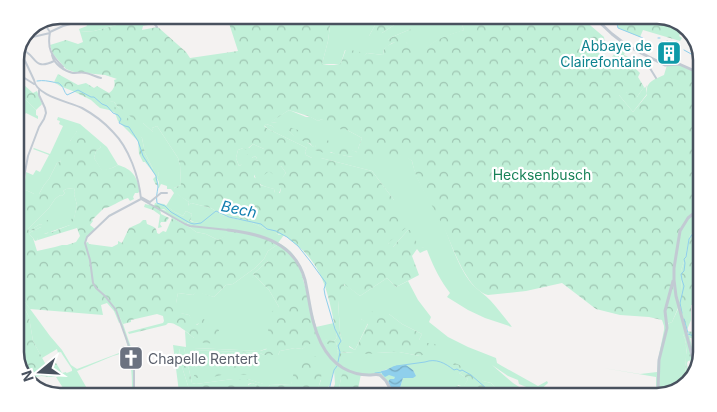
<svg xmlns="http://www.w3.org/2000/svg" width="717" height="412" font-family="Inter,sans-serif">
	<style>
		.green { fill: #c1f0d8; fill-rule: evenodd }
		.forest { fill: url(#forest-crowns); fill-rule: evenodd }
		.water { fill: url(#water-waves) }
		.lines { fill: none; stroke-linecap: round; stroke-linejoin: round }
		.stream { stroke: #8fcfec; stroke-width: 1 }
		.minor { stroke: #c2cad3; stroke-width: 2 }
		.tertiary { stroke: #c2cad3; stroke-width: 3 }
		.labels { text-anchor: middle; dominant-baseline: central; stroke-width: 4.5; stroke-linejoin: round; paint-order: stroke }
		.culture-label { font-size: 14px; fill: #0d838f; stroke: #fff; text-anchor: end }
		.park-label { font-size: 14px; fill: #188258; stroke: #fff }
		.worship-label { font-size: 14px; fill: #5b616d; stroke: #fff; text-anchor: start }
		.water-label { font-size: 15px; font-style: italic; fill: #0d7cae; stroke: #fff }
		.rim { fill: none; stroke: #49525f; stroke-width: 2.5 }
	</style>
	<defs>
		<pattern id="forest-crowns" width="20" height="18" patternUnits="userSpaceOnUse" patternTransform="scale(1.25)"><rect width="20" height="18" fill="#c1f0d8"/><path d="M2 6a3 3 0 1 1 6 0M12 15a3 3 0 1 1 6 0" fill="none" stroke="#9fc5b2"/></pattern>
		<pattern id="water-waves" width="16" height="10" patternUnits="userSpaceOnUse" patternTransform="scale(1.25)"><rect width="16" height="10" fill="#8fcfec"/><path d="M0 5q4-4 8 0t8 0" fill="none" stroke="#77abc2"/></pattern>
	</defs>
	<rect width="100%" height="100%" fill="#f4f2f1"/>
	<path class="green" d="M104 15 148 16 152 22 145 24 142 18 94 31 80 32 79 29 87 26 85 21Z
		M331 18H379L369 36 382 33 405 18 476 19 462 25 464 30C450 35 432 40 423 52L406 43 411 29 392 37 388 40 397 42 392 43 384 49 383 55 367 53 363 58 345 50 341 63 339 64H322L328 41Z
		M647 85 646 89 647 94 633 112 619 95V92H626L637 97 644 87 645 88Z
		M15 89 36 110V115L38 116V119L26 113 15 125Z
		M106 100 114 102 118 107 143 123 153 132 152 128 157 126 178 158 180 165 181 185 174 188 179 195 189 202 188 206 191 203 211 208 222 215 229 217 240 220H246L266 229 273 231 279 235H284L278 243C286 246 292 252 297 260L268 261 253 274 269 290 279 307 271 338H265V343L268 348 260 351 194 348V350L260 353 264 355H278L280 351 295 348 302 349 311 342 315 340 313 315 316 327 334 323 337 336 336 339 334 341 321 339 333 342H336L338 349 337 352 341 359 339 352 350 353 399 352 420 356 431 343H419V340L422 334 402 324 389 314 361 319 368 323 355 350 342 341 340 332 338 300 345 284 360 296 387 278 396 287 408 281 418 300 431 317 429 322 448 337 468 347 496 358 497 363 502 366 538 386 547 381 548 383 539 391 541 396H529L531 389 519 384 518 380 508 376 492 365 513 383 527 392 529 396H513L512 393 508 396 501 394 491 383 483 381 465 371 459 373 468 379 464 387 458 385 454 395H402L400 388 403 378H413L414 373 413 370 400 366 381 371 382 374H389L396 377C389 385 383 380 377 374L341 378 338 394H331L335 384 334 370 330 385 326 389V394H316L321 380 295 374 291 384 270 385 267 389 268 393H254L251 392 248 385 252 383 257 385 259 390 263 384 248 379H233L196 384 192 383 184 348 179 349 182 367 189 389 184 392H179L173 345 186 347 185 331 194 338 199 323 196 325H193L191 319 189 315 180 313 173 310 176 303 178 293 193 295 196 291 214 297 226 285 233 284 255 268 264 259 268 251 277 245 230 234 218 240 206 234 196 232 191 228 172 218 160 209C168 210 180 219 188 224H191L199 222H194L190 220 192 214 186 211 183 216 175 212 166 206 174 193 171 189H167V186L161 184 159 188H158L159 182 157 178 159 174 157 170 153 169 145 153 142 138 106 102Z
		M289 110 306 117H311L318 121 322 119 347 130 362 138 358 149 406 156 412 161C417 185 434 204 444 226 451 244 460 271 473 285 478 290 485 295 490 300 498 309 505 318 512 327L485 318 468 310 447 297 450 293C440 280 433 266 427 250L424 251V248L417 247 408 230 392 248 388 243 394 200 372 171 321 158H312L306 155 305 151 307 148 268 129 264 125 266 124 272 126 275 129 277 123 270 122ZM289 131 350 150 357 152 353 157C340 155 328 151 315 150L316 145 314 144 313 147C306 139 295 139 289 131Z
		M58 117 80 124 107 147 118 165 112 168 102 171 94 158 96 151 101 147 77 131C75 135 72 139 69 142 63 148 58 151 61 161L57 163 49 179 44 185 39 194H34C30 191 21 189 15 186V185L19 182 20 180 25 181 26 172 33 175 36 170 40 172 49 155 33 149 34 148 50 154 63 126 59 124 60 121 57 120Z
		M253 144 264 149V160L258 161 254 160 257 158 255 156 239 166 236 158 238 150 243 148H249Z
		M281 166 286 173C279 181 284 184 279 193H275L274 189C263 186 258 186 254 174L269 171Z
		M74 188 75 192 74 194 77 205 74 219 70 225 44 234 37 239 38 240 35 241 33 238 30 235 29 233 41 227 42 225 40 224 29 231 28 229 49 208 55 199 60 195 62 196 65 193 63 191 66 189Z
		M699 209V224L690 235 685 258 681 271 682 292 681 300 678 302C672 279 673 248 683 226 686 219 694 214 699 209Z
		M25 302 50 336 62 350 71 365 77 369 127 350 128 348 121 322 119 323 114 311 116 310 123 324 132 350 133 351 135 380V392H132C132 378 132 365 127 352L113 356 77 371 89 392 65 391 56 377 72 371V369L62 354 61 352 58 353 57 349 42 358 33 341 29 317 24 307Z
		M679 307 684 325 683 334 685 339 687 355 685 358 686 380 658 396 656 393V377L603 368 640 374 657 372 658 360 664 330H666L667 324 672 322Z"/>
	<path class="forest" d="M227 17 331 18 328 41 322 64C327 65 336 66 341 63L346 49 360 52 363 57 367 53 383 55 384 49 387 46 395 42H389L388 40 392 37 411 29 413 31 412 38 406 43 420 45 423 51C432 40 450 34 464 30L462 25 476 19 584 20 604 37 605 44 598 52 608 62 619 48 625 52 624 55 636 60 633 66 640 73 638 77 644 87 637 97 633 99 626 92H619V95L633 112 647 95C645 81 654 80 664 75L667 65 679 64 697 72 701 95 699 209 688 218 680 231 674 268 678 302 681 300 682 292 681 271 685 258 690 235 699 224 697 305H691V320L687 330V335L689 334 688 331 697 333V339L690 338 693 351 691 350 692 360 688 361 687 363 689 378 686 380 685 357 687 354 685 339 681 329V326L683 325 678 308 672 322 667 324 666 331 664 330V326L662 320 649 317 620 315 596 309 562 283 526 291 488 295C465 289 452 243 442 224 432 203 416 184 412 161 402 153 392 156 380 156 374 156 367 154 360 153L358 149 362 138 347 130C339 130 328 125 322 119L318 121C310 116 298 113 289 110L271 122 277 123V129L275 130 272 126 266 124 264 126 268 129 307 148 305 151 306 155 312 158H321L372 171 394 200 408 226 388 243 393 247 408 230H410L417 243 418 246H419L424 248V251L420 253 417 249 412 256 419 275 396 287 387 278 360 296 344 284V286L351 293 345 302 338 301 340 332 342 341 349 343V347L355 350 368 324 361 319 369 311 389 314 402 324 422 334 419 340 420 343H431L438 345V348L420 356 399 352H385L368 354 340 352 341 354 344 356V358L341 359 342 364H340L338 362 339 357 337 352 338 349 336 342 333 343V345L332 346 322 341 320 338 334 341 336 339 337 336C329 300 326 267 294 243 291 241 288 237 285 236 283 235 280 235 278 234 267 229 256 225 246 220L247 223 246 226 243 225 241 230H240V225L241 224 243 220 222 215 211 208 191 203 188 207 189 202C183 198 176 195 174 188L181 185 180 165 178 158 157 126 152 128 154 133 143 123H139L118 107 114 102 106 101V102L112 104 117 109 116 111 117 112 120 111 133 123 142 138 145 153 153 169H157L159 174 157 178 158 185H156L153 179 156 176 145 162H143L139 154 138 141 118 121 115 113 109 110 100 108 91 100 75 92 60 86 54 82 58 74 78 85 86 83 94 88 97 86 109 93C113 90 116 86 114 80L117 79 105 75 74 72 66 69 53 54 50 45 66 40 78 44 83 42 80 32 94 31 143 18 145 23 152 22 154 24 143 26 142 30 157 27 159 28 186 52 190 58 238 51ZM253 144 264 149V160L261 159 258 161 255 160 257 158 255 156 252 158 248 154 245 155 241 165 239 166 236 158 238 150 243 148 246 150ZM281 166 286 173 282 178 279 176 275 178 281 188 280 193H275L274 189 260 185 261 182 254 177V175L259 174 261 176H263L269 171 274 175Z
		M379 18H405L382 33 379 40 369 36Z
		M613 20H634L637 23V21H679L686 31 682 30 679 36 682 38 680 41 643 30 640 37 618 28 617 24Z
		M15 77 33 93 37 91 42 104 36 110 15 89Z
		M280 124 319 137 357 152 355 159 353 157 335 154 331 152 328 154 314 150 316 145H315L312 147 311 144C303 141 294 138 289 131L285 133 280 130 279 126Z
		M81 130 88 134 101 147 96 151 94 158 102 170 112 168 118 165C132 169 137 176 140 191L138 193H135L133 197 134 199 130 201 128 198C120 200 111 208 104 208L92 220 93 221 90 225 95 229 87 237 85 243 88 242 89 244 112 247 118 244V241L122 243 129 228 140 223 143 220H146L147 224C152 226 157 227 157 233L159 234 163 231 166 232 172 218 191 228 196 232 206 234 218 240 235 230 260 236 277 245 268 251 264 259 255 268 233 284 226 285 214 297 196 292 193 295 178 293 176 303 179 307 174 310H179L181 313 189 315 192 319H199L193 325H197L199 323 198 321 202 318 219 330V336L212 334V343C197 346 188 330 176 325 173 323 171 323 168 323L166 325 129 334 128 332 163 323 164 321 163 316 157 314 131 320V322L123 324 116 310 114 311 107 303 101 305 103 315 30 309 25 302 24 307 29 317 33 341 46 365 56 363 62 373 66 372 67 374 51 377 41 376 30 378 15 355V186C21 189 30 191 34 194H39L44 185 49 179 57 163 61 161 58 156 59 155 62 147 67 141H70L77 131ZM74 188 75 192 74 194 77 205 74 218 71 219 70 225 52 232 49 230 48 233 44 234 41 233 37 239 38 240 77 228 80 236 76 242 67 245H62L55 247 37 251 33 238 30 235 29 233 41 227 43 228V224L48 223 50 221 48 220 42 222V225L40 224 29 231 28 229 49 208 55 199 60 195 62 196 65 193 63 191 66 189Z
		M155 203 164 204 175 212 183 216 186 211 192 214 190 221 194 222 201 223C186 227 175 219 164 209H160L161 214 169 218 166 222H161L160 224 162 227 158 228 160 215 153 210 144 207 145 204 154 206Z
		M282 245 288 251 300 268 319 338 302 349 295 348 280 351 278 355H264L260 353 194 350V348L260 351 267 349 264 347 263 344 265 343V338L266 337 271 338 268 330 271 312 279 307 269 290 253 274 268 261 267 257 278 246Z
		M179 348H184L192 383 196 384 233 379H248L264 384 260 390 255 389 257 385 252 383 248 384 251 392 254 393H197V388L192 387 189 389 182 367Z
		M316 356 322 359C323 372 321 382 316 394L268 393 267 389 270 385 291 384 296 363 307 358Z
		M448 360 475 372 483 381 491 383 501 394 508 396 454 395 452 391C456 385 458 386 464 386L468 379 459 373 464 371 449 362Z
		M227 362H248L251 367 252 375H235L234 372 213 377 194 378V375L233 369Z
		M347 370 361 374 357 394H338L341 378 343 371Z"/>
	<path class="water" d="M406 365 413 370 416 376 413 378H403L400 388 402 395 394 394 388 382 390 379H394L395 377 389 375 385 377 382 374 381 371 386 370 394 366Z"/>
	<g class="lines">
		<path class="stream" d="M613 20 617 24 618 28 643 38 642 40
			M658 38H660
			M676 45 680 49
			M664 49 667 41
			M684 50 702 60
			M37 81C44 80 47 81 53 82 58 84 57 81 61 85 64 88 64 92 67 95L78 90 91 97H94L102 104 107 106 113 113 118 115 121 119 119 123 125 126 129 127 138 141 143 156 156 176C156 180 158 183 158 187 157 193 156 197 157 203L165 206 171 212 190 223 194 224 201 223 216 211 229 217 261 224 267 229 276 231 287 237 298 246 310 261 326 283 324 289 325 295 335 329 341 341 338 346 340 352 338 362
			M682 313 680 303 684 286 682 280 681 274 684 271 685 263 684 259 686 257 689 239 699 225
			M684 319 688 333
			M688 334 697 337
			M396 366 425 362C436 358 445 363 454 370L457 369 460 371 462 370 471 375 494 395
			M375 373 383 372
			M328 394 334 370 337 366
			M497 395 501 396"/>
		<path class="minor" d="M148 16 157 27
			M43 22 50 32C47 49 51 55 63 67
			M50 32 63 26 104 15
			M24 39 50 33
			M19 48 34 80C36 96 70 102 82 108 93 114 105 123 113 132 129 148 139 177 141 199
			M21 50C37 53 32 72 54 61
			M52 55C54 64 64 71 73 73 77 73 82 72 86 73 91 74 96 77 101 78
			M651 58 648 65 656 78
			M15 72 34 84
			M24 177 28 156 39 127 44 119 46 113 45 108 39 95V90
			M141 197 150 202 161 193H167
			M141 199 185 224 190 226 228 230
			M134 392V363L131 352 116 310 105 296 96 288 93 283 90 260 85 243 87 237 109 216 141 199"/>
		<path class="tertiary" d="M597 20 612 34 625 44 641 53 665 65 679 64 697 72
			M697 72V77L701 95
			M697 72 702 66
			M228 230C262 234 295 243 305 280 310 302 311 323 321 343 326 353 333 362 343 368 350 372 361 375 369 375 373 375 376 374 380 375L386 381 393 394
			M696 370 676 296 674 280V268L680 231 688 218 699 209
			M660 396 658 390 659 360 667 328 665 311 673 281"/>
	</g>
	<defs>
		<symbol id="building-square" viewBox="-11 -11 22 22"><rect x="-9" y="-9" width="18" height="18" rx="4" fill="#0f9aa8" stroke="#fff"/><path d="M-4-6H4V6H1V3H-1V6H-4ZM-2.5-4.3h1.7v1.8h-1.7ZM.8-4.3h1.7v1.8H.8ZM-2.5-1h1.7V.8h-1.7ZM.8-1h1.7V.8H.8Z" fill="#fff"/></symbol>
		<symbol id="church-square" viewBox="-11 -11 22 22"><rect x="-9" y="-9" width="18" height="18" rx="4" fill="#6b7280" stroke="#fff"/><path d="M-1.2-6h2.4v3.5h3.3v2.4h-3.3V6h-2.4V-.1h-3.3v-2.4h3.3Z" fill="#fff"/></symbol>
	</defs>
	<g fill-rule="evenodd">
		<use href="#building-square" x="655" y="39" width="28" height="28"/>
		<use href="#church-square" x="117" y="344" width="28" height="28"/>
	</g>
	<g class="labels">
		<g class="culture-label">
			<text x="652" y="45">Abbaye de<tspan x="652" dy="16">Clairefontaine</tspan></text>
		</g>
		<g class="park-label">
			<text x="542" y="174">Hecksenbusch</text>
		</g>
		<g class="worship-label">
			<text x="148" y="358">Chapelle Rentert</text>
		</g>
		<g class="water-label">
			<text transform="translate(239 209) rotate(12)">Bech</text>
		</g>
	</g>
	<path d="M0 0H717V412H0ZM60 24H657A36 36 0 0 1 693 60V352A36 36 0 0 1 657 388H60A36 36 0 0 1 24 352V60A36 36 0 0 1 60 24Z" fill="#fff" fill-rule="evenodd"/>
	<path class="rim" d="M60 24H657A36 36 0 0 1 693 60V352A36 36 0 0 1 657 388H60A36 36 0 0 1 24 352V60A36 36 0 0 1 60 24Z"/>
	<g transform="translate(40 372) rotate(252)" stroke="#ffffff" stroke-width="4" paint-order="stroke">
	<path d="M0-4L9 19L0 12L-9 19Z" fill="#49525f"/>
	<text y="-8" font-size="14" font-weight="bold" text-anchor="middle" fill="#49525f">N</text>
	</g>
</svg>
